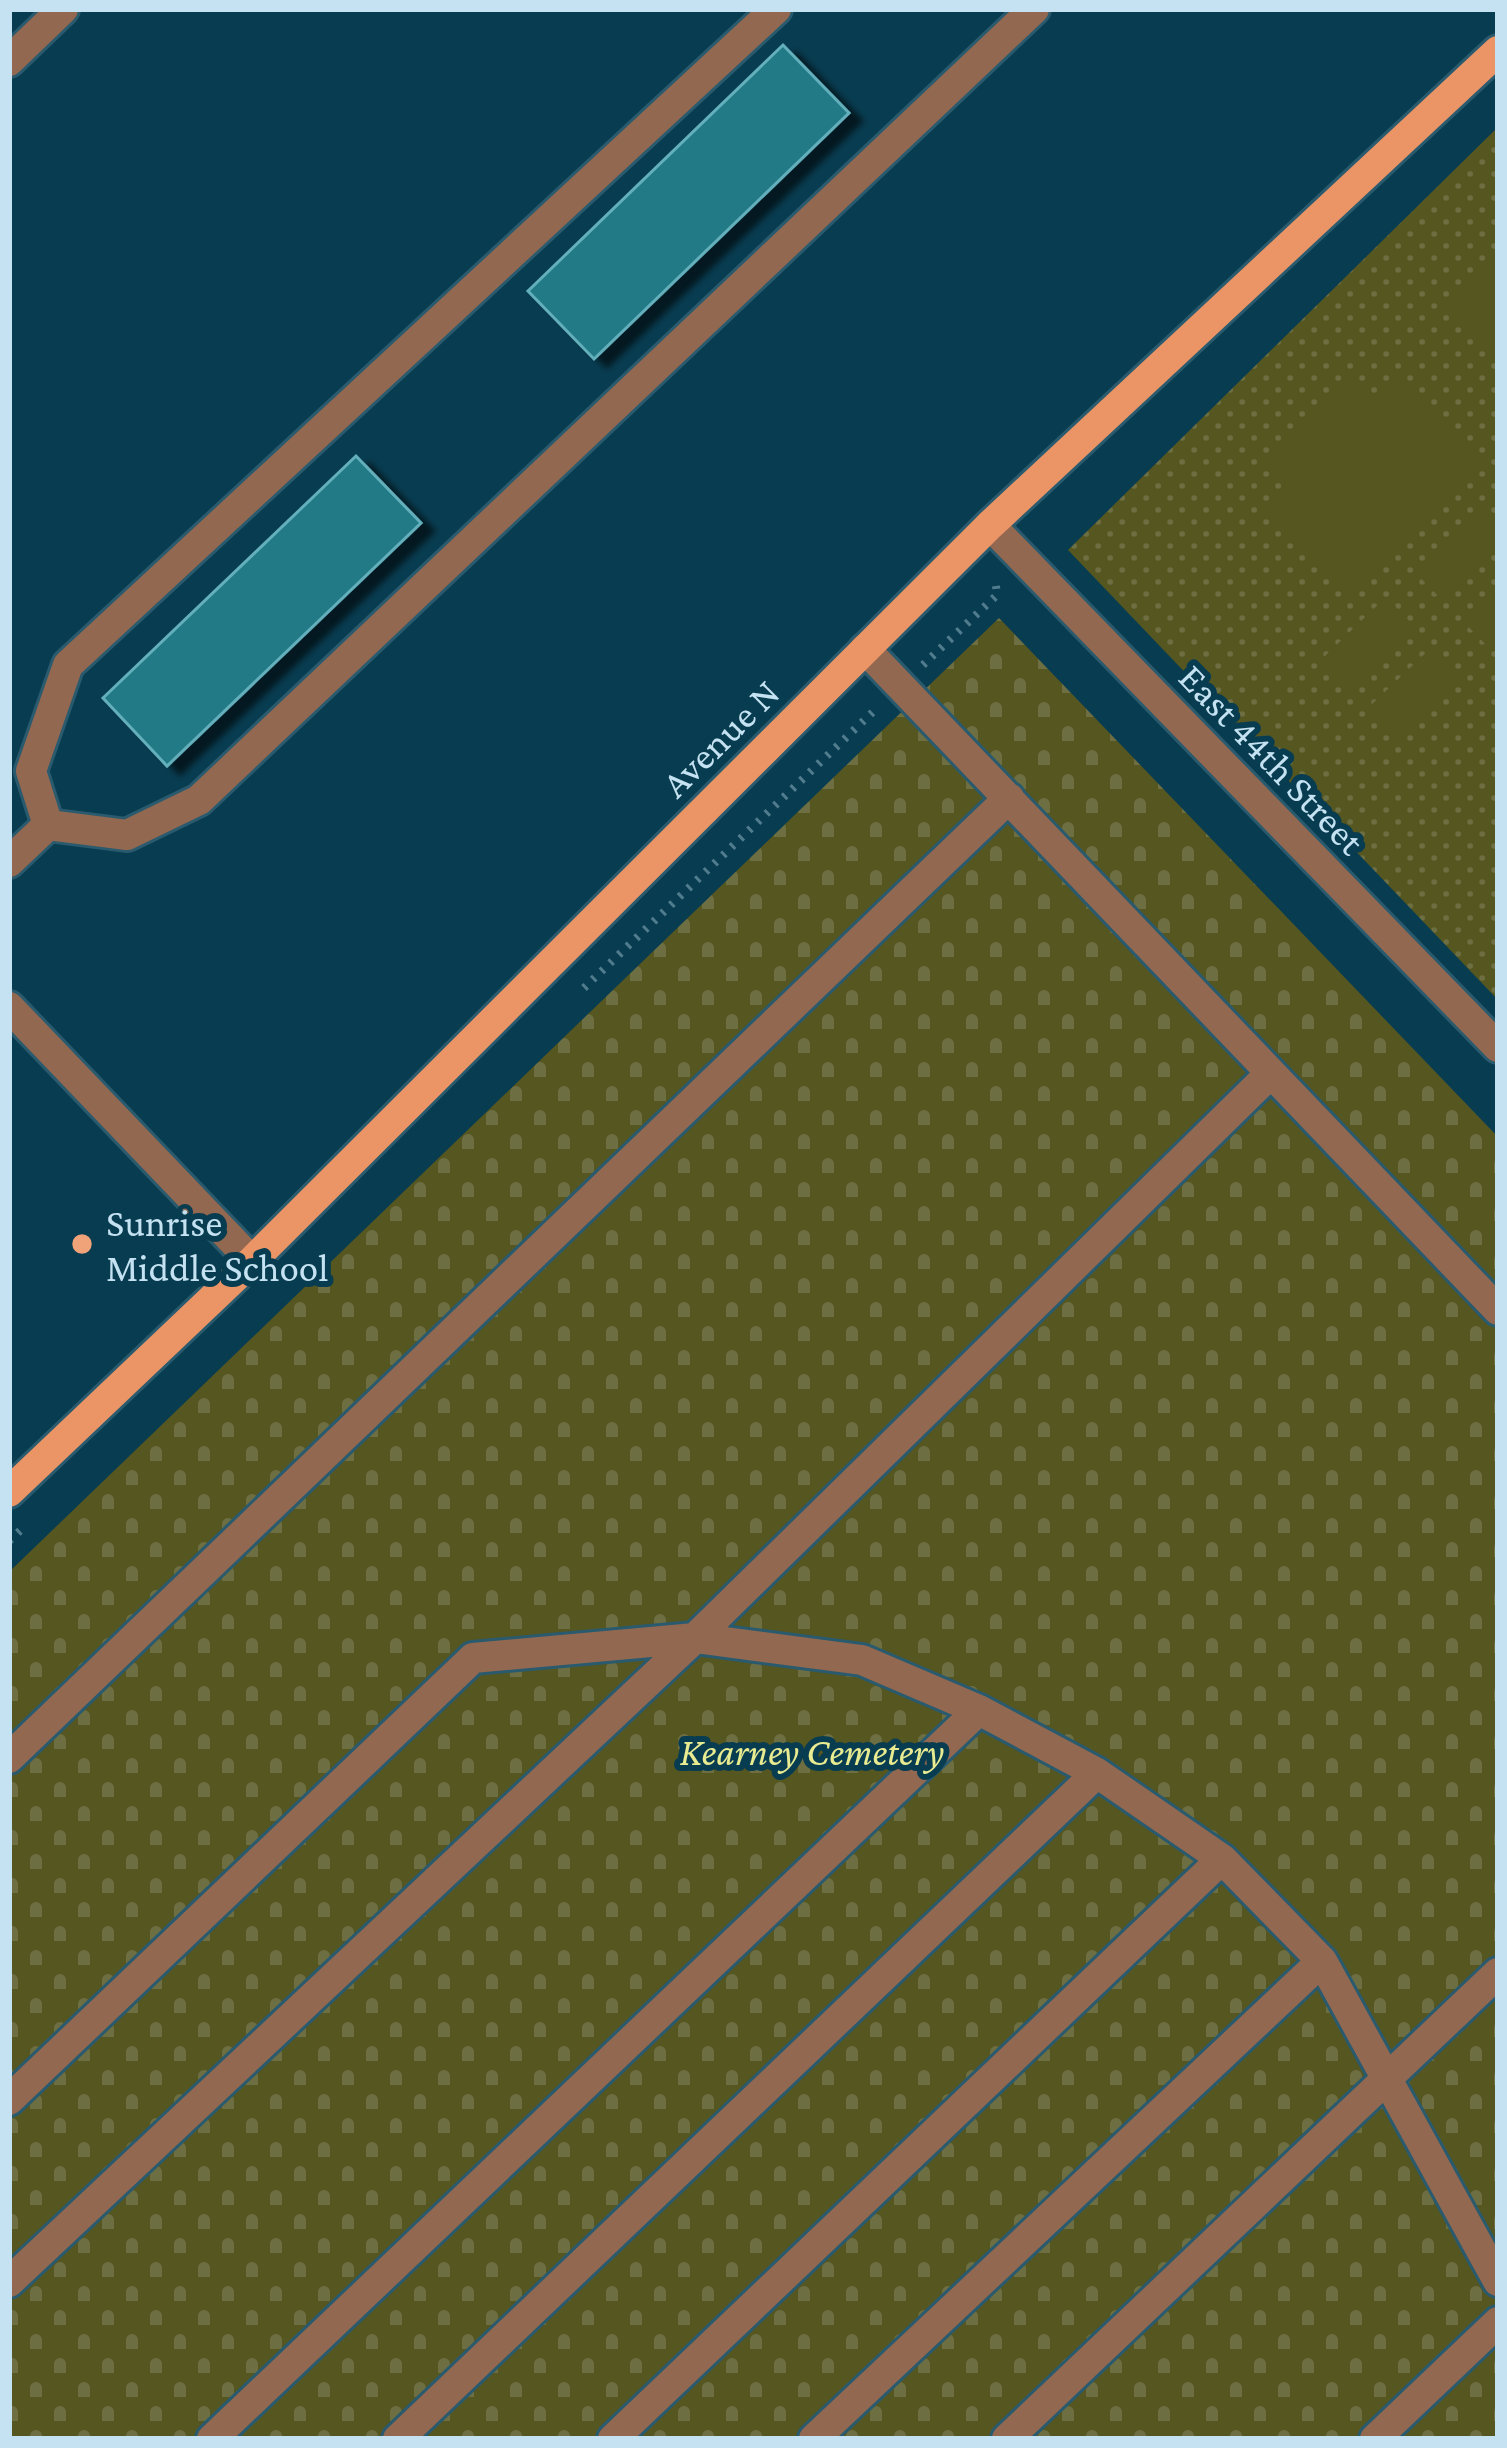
<svg xmlns="http://www.w3.org/2000/svg" width="1507" height="2448" font-family="'Crimson Pro',serif">
	<style>
		.grass { fill: url(#grass-dots) }
		.cemetery { fill: url(#cemetery-stones) }
		.pitch { fill: #565621 }
		.building { fill: #217a86; stroke: #64afbb; stroke-width: 3; filter: url(#shadow) }
		.lines { fill: none; stroke-linecap: round; stroke-linejoin: round }
		.minor-casing { stroke: #2a5a6d; stroke-width: 36 }
		.major-casing { stroke: #2a5a6d; stroke-width: 36 }
		.path { stroke: #507c8e; stroke-width: 8; stroke-dasharray: 3 9; stroke-linecap: butt }
		.minor { stroke: #926851; stroke-width: 30 }
		.major { stroke: #eb9566; stroke-width: 30 }
		.poi-dot { fill: #f0a278; stroke: #083c50; stroke-width: 4.5 }
		.labels { text-anchor: middle; dominant-baseline: central; stroke-width: 12; stroke-linejoin: round; paint-order: stroke }
		.street-label { font-size: 39px; fill: #c4e2f1; stroke: #083c50 }
		.poi-label { font-size: 39px; fill: #c4e2f1; stroke: #083c50; text-anchor: start }
		.park-label { font-size: 39px; font-style: italic; fill: #e9eb91; stroke: #083c50 }
	</style>
	<defs>
		<pattern id="grass-dots" width="8" height="8" patternUnits="userSpaceOnUse" patternTransform="scale(3)"><rect width="8" height="8" fill="#565621"/><path d="M2 2h.1M6 6h.1" fill="none" stroke="#6d6e42" stroke-width="1.8" stroke-linecap="round"/></pattern>
		<pattern id="cemetery-stones" width="16" height="16" patternUnits="userSpaceOnUse" patternTransform="scale(3)"><rect width="16" height="16" fill="#565621"/><path d="M2 7V4a2 2 0 0 1 4 0v3zM10 15v-3a2 2 0 0 1 4 0v3z" fill="#6d6e42"/></pattern>
		<filter id="shadow"><feDropShadow dx="13" dy="8" stdDeviation="3" flood-color="#0009"/></filter>
	</defs>
	<rect width="100%" height="100%" fill="#083c50"/>
	<path class="grass" d="M1498 127V1000L1068 550Z"/>
	<path class="cemetery" d="M999 618 1498 1137V2439H9V1572Z"/>
	<path class="pitch" d="M1498 256V354L1449 303Z
		M1397 378 1479 464 1345 594 1263 509 1287 485 1264 461 1349 379 1372 402Z
		M1477 510 1498 530V547L1443 601 1414 571Z
		M1498 584V642L1490 649 1461 619Z
		M1386 597 1415 627 1351 688 1323 658Z
		M1433 646 1461 676 1398 737 1369 707Z"/>
	<path class="building" d="M783 45 849 113 594 359 528 291Z
		M356 456 421 523 167 766 103 698Z"/>
	<g class="lines">
		<defs>
			<path id="minor" d="M776 9 68 665 31 771 48 825 127 835 199 800 1034 9
				M9 61 63 9
				M990 525 1498 1047
				M865 649 1498 1310
				M9 862 48 825
				M9 1007 252 1261
				M9 1758 1009 798
				M9 2100 473 1658 695 1638 862 1660 979 1710 1097 1773 1222 1859 1322 1961 1498 2281
				M9 2282 695 1638 1271 1073
				M212 2439 979 1710
				M398 2439 1097 1773
				M613 2439 1222 1859
				M814 2439 1322 1961
				M1007 2439 1498 1973
				M1375 2439 1498 2322"/>
			<path id="major" d="M9 1492 252 1261 990 525 1498 51"/>
		</defs>
		<use href="#minor" class="minor-casing"/>
		<use href="#major" class="major-casing"/>
		<path class="path" d="M923 665 997 595 996 586
			M584 988 877 708
			M9 1541 24 1527"/>
		<use href="#minor" class="minor"/>
		<use href="#major" class="major"/>
	</g>
	<circle class="poi-dot" cx="82" cy="1244" r="12"/>
	<g class="labels">
		<g class="street-label">
			<text transform="translate(720 738) rotate(-45)">Avenue N</text>
			<text transform="translate(1272 759) rotate(46)">East 44th Street</text>
		</g>
		<g class="poi-label">
			<text x="106" y="1222">Sunrise<tspan x="106" dy="45">Middle School</tspan></text>
		</g>
		<g class="park-label">
			<text x="812" y="1751">Kearney Cemetery</text>
		</g>
	</g>
	<rect width="1507" height="2448" fill="none" stroke="#c4e2f1" stroke-width="24"/>
</svg>
